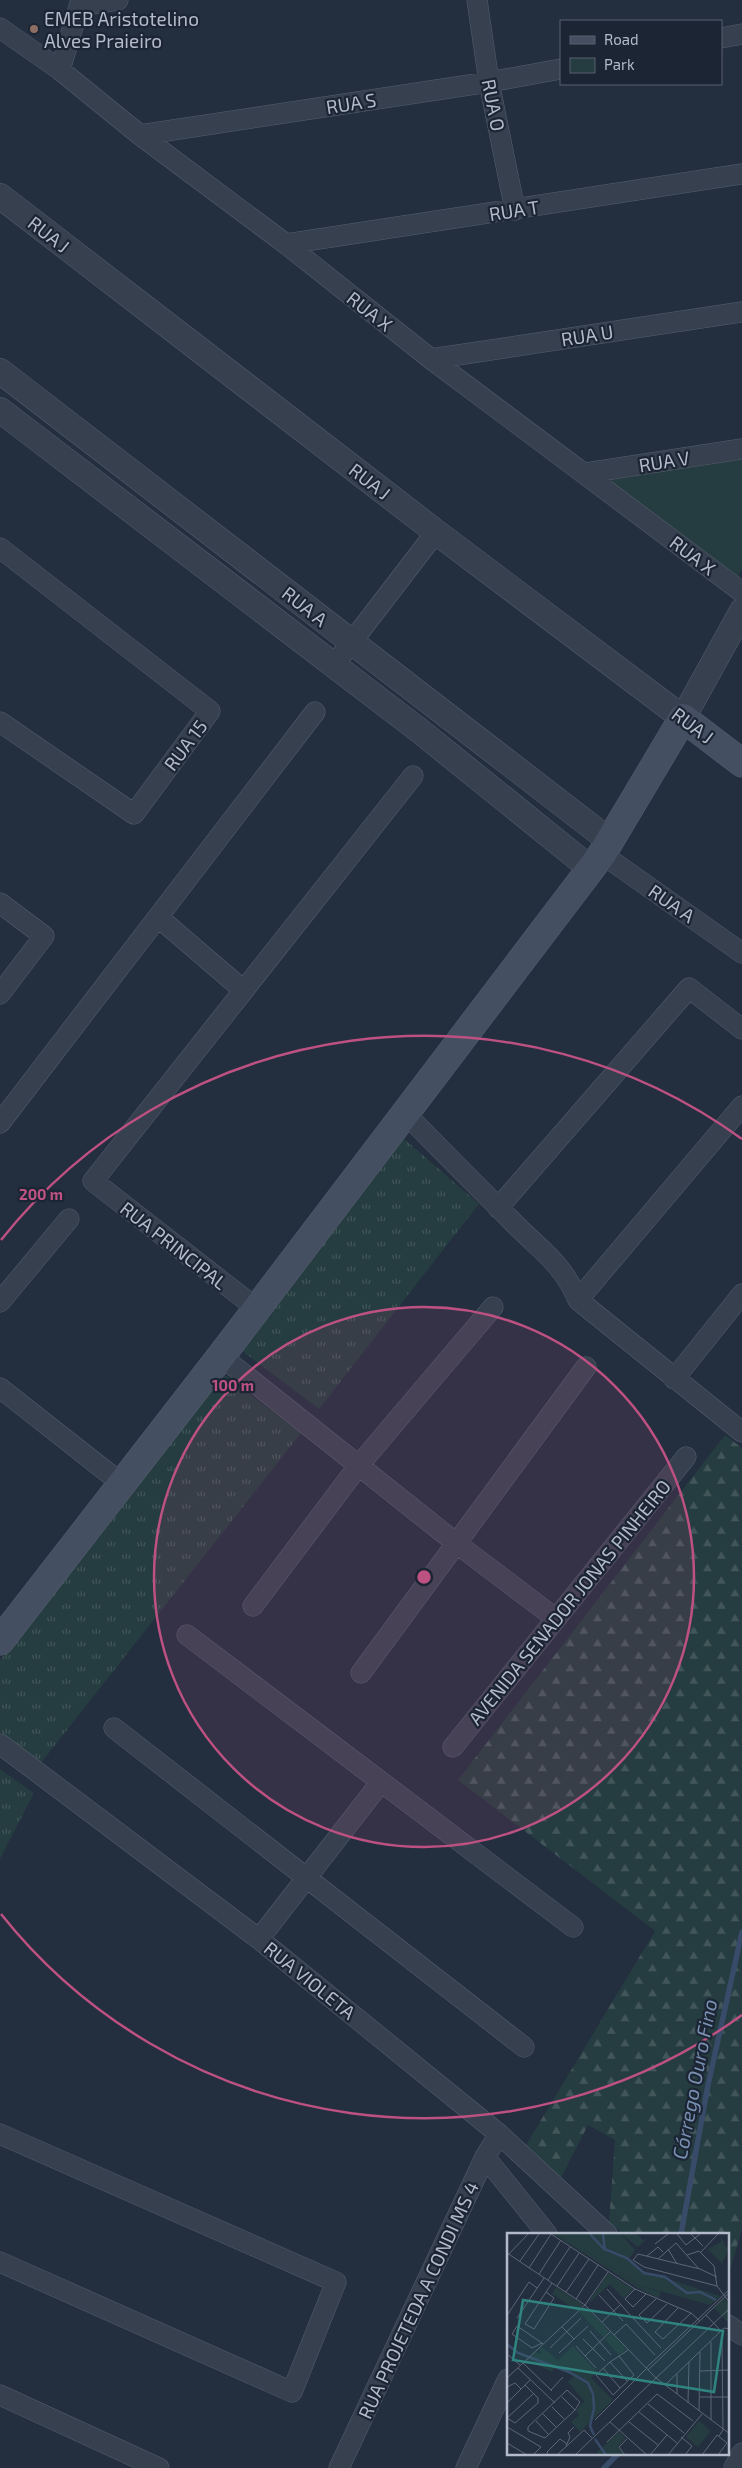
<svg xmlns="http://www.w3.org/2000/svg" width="742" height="2468" font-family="'Exo 2',sans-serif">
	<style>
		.grass { fill: url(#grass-tufts) }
		.forest { fill: url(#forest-firs) }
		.green { fill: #253c40 }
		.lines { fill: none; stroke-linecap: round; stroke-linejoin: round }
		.stream { stroke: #384b69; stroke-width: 5.5 }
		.minor-casing { stroke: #555e6d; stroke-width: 21 }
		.tertiary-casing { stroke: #555e6d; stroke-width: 26 }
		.secondary-casing { stroke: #555e6d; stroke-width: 29 }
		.minor { stroke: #37404f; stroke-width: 20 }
		.tertiary { stroke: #37404f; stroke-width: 25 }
		.secondary { stroke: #454f62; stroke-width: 28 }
		.ring { fill: none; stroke: #bd5182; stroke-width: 2.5 }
		.education-dot { fill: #8d6e63; stroke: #1c2534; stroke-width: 2 }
		.labels { text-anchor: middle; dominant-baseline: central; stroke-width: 4.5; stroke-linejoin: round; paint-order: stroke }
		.poi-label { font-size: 19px; fill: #b3bbca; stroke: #1c2534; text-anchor: start }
		.street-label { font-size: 19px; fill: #b3bbca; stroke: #1c2534 }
		.water-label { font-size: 20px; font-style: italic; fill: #7a90b2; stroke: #1c2534 }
		.inset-river { fill: none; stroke: #384b69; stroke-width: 2.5 }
		.inset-road { fill: none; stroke: #5d6677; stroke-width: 1 }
		.view { fill: #308480; fill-opacity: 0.15; stroke: #308480; stroke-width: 2.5 }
		.inset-edge { fill: none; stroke: #b3bbca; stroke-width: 2.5 }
		.centre { fill: #bd5182; stroke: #1c2534; stroke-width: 2.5 }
		.ring-label { font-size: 15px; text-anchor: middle; font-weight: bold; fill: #bd5182; stroke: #1c2534; stroke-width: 4.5; stroke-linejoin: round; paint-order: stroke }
	</style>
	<defs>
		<pattern id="grass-tufts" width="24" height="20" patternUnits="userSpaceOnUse" patternTransform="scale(1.25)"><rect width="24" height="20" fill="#253c40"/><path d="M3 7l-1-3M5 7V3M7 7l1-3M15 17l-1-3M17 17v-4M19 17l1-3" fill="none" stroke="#42565a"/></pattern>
		<pattern id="forest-firs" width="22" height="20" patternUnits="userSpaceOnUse" patternTransform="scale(1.25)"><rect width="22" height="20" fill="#253c40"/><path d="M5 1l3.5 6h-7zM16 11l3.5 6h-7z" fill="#42565a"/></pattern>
	</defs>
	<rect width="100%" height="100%" fill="#232e3f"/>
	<path class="grass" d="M401 1136 479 1204 319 1409 238 1348Z
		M221 1372 301 1433 41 1763 0 1733V1660Z
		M0 1769 34 1793 0 1859Z"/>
	<path class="forest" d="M725 1435 742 1448V2229L728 2277V2234H624L609 2223 615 2140 588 2125 561 2178 526 2145 655 1931 458 1780Z"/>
	<path class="green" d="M742 455V569L737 579 600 477Z"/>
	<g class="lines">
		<path class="stream" d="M681 2234 708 2085 742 1932
			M604 2468 618 2454"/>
		<defs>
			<path id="minor" d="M477 0 489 82 515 210
				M79 6 118 0
				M0 28 60 70 140 135 286 244 431 359 742 592
				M721 38 742 34
				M60 70 81 0
				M140 135 489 82 561 69
				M286 244 742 174
				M431 359 742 312
				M586 473 742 449
				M0 548 210 711 134 814 0 722
				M334 665 436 532
				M602 854 742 953
				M0 903 44 936 0 994
				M158 917 242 989
				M405 1113C440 1149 475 1184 510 1219 538 1249 561 1260 578 1300L742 1432
				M0 1123 315 712
				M498 1208 689 988 742 1029
				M578 1300 742 1106
				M0 1302 69 1219
				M256 1308 93 1181 413 776
				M221 1356 456 1543 555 1618
				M674 1379 742 1294
				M0 1388 121 1483
				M253 1606 359 1465 493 1307
				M187 1635 573 1927
				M361 1673 586 1367
				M114 1728 524 2047
				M0 1744 259 1939 499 2134 607 2234
				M453 1747 686 1457
				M259 1939 381 1782
				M0 2134 336 2282 292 2392 0 2262
				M485 2157 547 2234
				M728 2325 742 2335
				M0 2395 159 2468
				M339 2468 485 2157 499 2134
				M466 2468 508 2379
				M734 2468 742 2453"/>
			<path id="tertiary" d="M0 196 436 532 683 718 742 611
				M0 371 610 841
				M0 410 420 731 591 869"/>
			<path id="secondary" d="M0 1641 221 1356 602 854 683 718 742 763"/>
		</defs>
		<use href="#minor" class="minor-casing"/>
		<use href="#tertiary" class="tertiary-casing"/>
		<use href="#secondary" class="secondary-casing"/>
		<use href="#minor" class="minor"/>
		<use href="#tertiary" class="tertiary"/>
		<use href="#secondary" class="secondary"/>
	</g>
	<circle cx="424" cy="1577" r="270" fill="#bd5182" fill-opacity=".12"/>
	<g class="ring">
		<circle cx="424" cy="1577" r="270"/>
		<path d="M742 2015A541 541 0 0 1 1 1914M1 1240A541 541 0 0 1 742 1139"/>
	</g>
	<circle class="education-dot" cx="34" cy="29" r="5"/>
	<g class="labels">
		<g class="poi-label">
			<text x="44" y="18">EMEB Aristotelino<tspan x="44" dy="22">Alves Praieiro</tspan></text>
		</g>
		<g class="street-label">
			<text transform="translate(351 103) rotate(-9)">RUA S</text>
			<text transform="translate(494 105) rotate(79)">RUA O</text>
			<text transform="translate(514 210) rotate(-9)">RUA T</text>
			<text transform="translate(49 234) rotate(38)">RUA J</text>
			<text transform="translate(370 311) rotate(38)">RUA X</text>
			<text transform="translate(587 335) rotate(-9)">RUA U</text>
			<text transform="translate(664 461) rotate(-9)">RUA V</text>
			<text transform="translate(370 481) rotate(38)">RUA J</text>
			<text transform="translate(693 555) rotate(37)">RUA X</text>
			<text transform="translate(305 606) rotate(38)">RUA A</text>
			<text transform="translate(693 725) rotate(37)">RUA J</text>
			<text transform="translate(185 745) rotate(-53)">RUA 15</text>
			<text transform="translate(672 903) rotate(35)">RUA A</text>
			<text transform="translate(174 1245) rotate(38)">RUA PRINCIPAL</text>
			<text transform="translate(569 1602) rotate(-51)">AVENIDA SENADOR JONAS PINHEIRO</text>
			<text transform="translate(310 1980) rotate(39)">RUA VIOLETA</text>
			<text transform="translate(418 2300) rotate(-65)">RUA PROJETEDA A CONDI MS 4</text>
		</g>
		<g class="water-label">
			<text transform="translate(694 2079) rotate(-79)">Córrego Ouro Fino</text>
		</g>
	</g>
	<g transform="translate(507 2233)">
		<rect width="222" height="222" fill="#232e3f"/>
		<path d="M47 1H62L80 18 131 52 154 59 151 65 131 55ZM101 40 127 56 117 66 103 51 80 72ZM49 54 76 72 70 78 45 61ZM78 73 102 99 96 104 72 79ZM104 100 119 116 112 122 98 106Z" fill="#253c40"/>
		<path d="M61 1H114L128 17 122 26 134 37 213 63 203 72 131 52 80 18ZM214 3 219 14 223 13 215 31 201 16 214 9ZM217 65 222 71V91L207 75ZM66 113 90 139 84 145 106 167 73 199 64 189 72 182 69 178 77 168 61 149 67 143 48 135 45 139 19 127 28 119 35 121 32 116 35 114 51 127ZM112 199 119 205 111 213 117 222H92L90 219Z" fill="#253c40"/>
		<path d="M114 1H130L136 7 140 5 131 14ZM192 188 204 198 191 214 179 204Z" fill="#253c40"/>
		<path class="inset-river" d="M83 1 97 16 120 25 137 40 158 44 180 60 193 59 209 67M96 1 98 17M0 111 11 120 62 139 81 150 86 161 87 175 83 193 87 202M88 206 99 222"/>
		<path class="inset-road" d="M170 1 179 12 193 1M184 1 196 13M148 11 161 1M161 16 170 31M0 20 78 72 149 145 68 222M193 20 211 1M1 22 21 1M180 22 192 18 207 33 210 53M140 23 151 14 156 19M151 26 169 10 192 36M13 28 32 1M22 35 44 1 128 56 184 80 193 88M32 41 54 7M210 44 193 36 131 21 126 27 137 34 210 53 223 70M41 47 63 14M50 53 72 20M100 56 123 82M128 56 118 66 126 74 139 61M39 59 47 65 27 96 18 91 45 50M59 59 82 26M92 62 116 88M69 66 91 32M149 66 132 82 140 90 160 71M171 75 148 99 156 106 184 80M223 75 149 145 223 201M1 81 22 49 30 55M199 82 214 98M125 84 154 115M10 85 37 45M95 89 114 71M55 94 67 106M83 98 104 122M107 102 119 91 148 122M76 106 98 128M204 109V187M35 110 25 115 5 101 10 93 35 110 36 111M69 113 89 135M43 115 74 85M52 120 81 93M0 121 13 132M78 123 103 99M112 123 127 142 106 162 89 142 103 129 121 117M103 129 120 148M16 130 45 158M11 135 48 170M96 135 113 155M139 135 223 56M141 137 223 59M193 138 223 137M0 145 78 72 101 39M158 152 217 95 223 96M0 154 8 150 14 156M44 157 56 144M60 157 73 169 68 177 38 205 21 198V194ZM170 161V141M55 164 68 177M193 164H223M0 170 23 147M181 170 182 129M141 171 177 200M45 174 57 186M192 178 193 119M132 179 170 210M36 181 49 194M0 185 8 190 31 170V165L18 152M0 185 26 161M88 187 139 136M29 188 42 202M103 189 140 222M122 189 151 212M0 194 34 214 26 222M212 203 216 197 215 105M174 204 185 213 178 222M100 209 150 161 186 188M0 210 20 222M59 213 63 204 61 200 67 194M41 222 40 219 53 206 60 211M50 222 77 197 85 205M118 222 112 214 120 206M143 222 160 202M161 222 195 181M195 222 210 202 220 210 211 222"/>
		<path class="view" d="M16 67 216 98 207 159 6 127Z"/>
		<rect width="222" height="222" class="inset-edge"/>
	</g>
	<circle cx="424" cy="1577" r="8" class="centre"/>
	<g class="ring-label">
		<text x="41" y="1200">200 m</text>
		<text x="233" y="1391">100 m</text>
	</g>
	<rect x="560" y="20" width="162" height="65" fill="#1c2534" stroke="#586170"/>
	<rect x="570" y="36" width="25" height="8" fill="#454f62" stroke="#586170"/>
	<text x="604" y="45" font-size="15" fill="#b3bbca">Road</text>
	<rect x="570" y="58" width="25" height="15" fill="#253c40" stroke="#586170"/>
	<text x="604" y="70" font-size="15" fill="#b3bbca">Park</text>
</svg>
